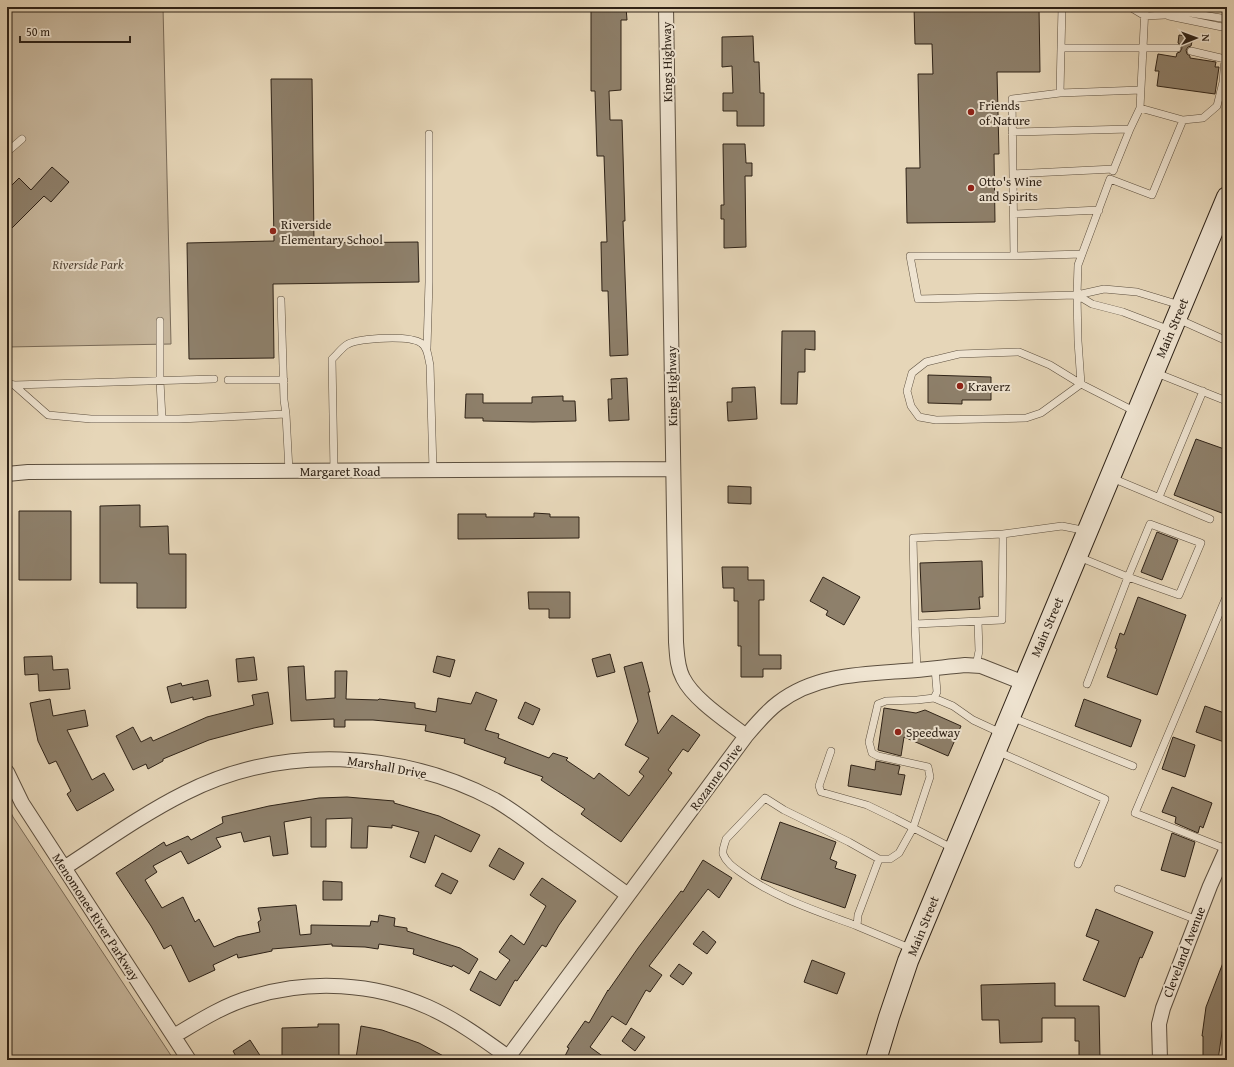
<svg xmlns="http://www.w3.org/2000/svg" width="1234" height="1067" font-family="'Gentium Book Plus',serif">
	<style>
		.green { fill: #c7b79d; stroke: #7a6c5a }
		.building { fill: #8e806b; stroke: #2e2217 }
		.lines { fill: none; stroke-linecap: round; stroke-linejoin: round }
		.service-casing { stroke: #5c4f3f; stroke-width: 8 }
		.minor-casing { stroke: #5c4f3f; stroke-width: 16 }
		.secondary-casing { stroke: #2e2217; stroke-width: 22 }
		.service { stroke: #efe4d1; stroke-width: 7 }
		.minor { stroke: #efe4d1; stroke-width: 14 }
		.secondary { stroke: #efe4d1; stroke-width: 20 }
		.poi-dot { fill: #8f2418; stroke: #efe4d1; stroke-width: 1.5 }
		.labels { text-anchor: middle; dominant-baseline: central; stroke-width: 4; stroke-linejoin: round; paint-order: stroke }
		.street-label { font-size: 13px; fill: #2e2217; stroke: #efe4d1 }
		.poi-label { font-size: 13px; fill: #2e2217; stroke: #efe4d1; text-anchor: start }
		.park-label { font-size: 13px; font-style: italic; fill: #544738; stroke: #efe4d1 }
	</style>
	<rect width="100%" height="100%" fill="#e6d6b8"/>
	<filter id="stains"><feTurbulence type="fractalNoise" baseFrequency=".005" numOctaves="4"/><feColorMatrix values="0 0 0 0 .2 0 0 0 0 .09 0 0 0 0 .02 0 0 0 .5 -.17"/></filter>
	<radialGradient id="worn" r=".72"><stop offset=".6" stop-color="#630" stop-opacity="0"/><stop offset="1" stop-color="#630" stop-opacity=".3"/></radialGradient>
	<path class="green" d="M7 7H163L171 344 7 347Z
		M7 804 13 817 174 1060H7Z"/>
	<path class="building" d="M591 7H626L627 20H621V90L609 91 610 120H622L625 221H623L628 355 610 356 608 291H602L601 242H607L604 156H597L595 91H591Z
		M914 7H1039L1040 72H997L999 154H994L995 222 907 223 906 168H920L918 74H933L932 44H915Z
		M1179 35 1193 37 1191 46 1188 47 1186 50 1187 54 1190 56V58L1216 62 1215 67H1219L1215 94 1157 86 1159 71H1155L1158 54 1176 57 1177 53 1180 52 1182 48 1181 45 1178 43Z
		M753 36 754 62H759L760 93H764V126H737V111H723V93H733L732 66 722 67V37Z
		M271 79H312L314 243 418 242 419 282 273 284 274 358 189 359 187 243 274 241Z
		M723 144H745L746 163H752V176H745L746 247 724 248V219H721V205H724Z
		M52 167 69 182 51 202 44 196 7 233V190L19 178 31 190Z
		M782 331H815V350L805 349V372H798L797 404H781Z
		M928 375 991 377V400H962V404L928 403Z
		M627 378 629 420 609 421 608 399H612L611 379Z
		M755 387 757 419 728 421 727 402H732V388Z
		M466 394H483V403H532V397L563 396V401H575L576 421 533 422 483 421V418H465Z
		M1196 439 1227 450V515L1174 495Z
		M728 486 751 487V504L728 503Z
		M140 505V527L168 526 169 554H186V608H137V583H100V506Z
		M19 511H71V580H19Z
		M534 513 550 514V517H579V538L458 539V514H486V517H534Z
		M1157 532 1178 540 1162 580 1141 572Z
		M982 561 983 597H979L980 609 922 612 920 563Z
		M722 567H748V580H764V600H759V655H781V669H763V677H741V646H738V601H734V588H723Z
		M823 577 860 597 844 625 826 615 828 611 810 601Z
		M528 592H570V618H549V609H529Z
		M1138 597 1186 615 1157 695 1107 677 1117 649 1115 648 1120 633 1124 635Z
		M610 654 615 672 597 677 592 659Z
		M52 656 53 670 68 669 70 689 39 691 38 674 25 675 24 657Z
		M437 656 455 660 450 677 433 672Z
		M254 657 257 680 238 682 236 659Z
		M642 662 650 692H648L658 734 672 715 700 735 688 752 683 749 668 770 672 773 621 842 581 814 585 809 541 780 543 777 504 763 506 758 464 743 465 739 425 731 426 725 373 720H345V727H334V719L291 721 288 667 304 666 306 700 335 698V671H347L346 699 378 700 379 699 415 703V708L436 712 438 698 471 704 476 692 497 700 485 730 499 734 498 738 549 758 553 753 568 758 566 760 594 779 599 773 629 796 644 776 639 772 649 758 625 745 638 721 624 667Z
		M208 680 211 696 193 700V697L171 703 167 687 181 683 182 686Z
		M268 692 273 724 254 728 209 740 163 759V761L148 769 146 764 133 770 116 736 133 727 141 742 151 737 153 741 207 717 254 705 252 695Z
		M50 699 53 716 85 710 88 726 67 730 92 780 104 773 114 790 77 811 67 794 71 791 56 761 49 764 38 741 30 703Z
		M1084 699 1141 720 1131 747 1075 726Z
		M525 702 540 709 533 725 518 718Z
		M1205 706 1227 714V743L1196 732Z
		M884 708 916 713 925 710 961 726 948 756 904 737 901 756 878 750Z
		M1173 737 1195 745 1185 777 1162 769Z
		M876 761 900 766 898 774 905 775 901 795 848 786 851 765 875 770Z
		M1172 787 1212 803 1203 828 1200 826 1198 833 1175 823 1176 817 1162 812Z
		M347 797 394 801V803L439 816 480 835 471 852 435 835 425 863 410 857 419 832 392 825V828L368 826 367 848H351L352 818 326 819V847H311V817L284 822 288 854 273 856 270 836 244 842 241 832 216 838 221 847 188 864 181 851 153 866 157 872 145 880 162 908 183 897 195 922 199 919 214 947 237 937 260 932 258 922 261 920 258 908 296 905 300 935 311 934V925L370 926 371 921 378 922 379 915 395 918 394 926 407 928V931L460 948 478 959 469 974 453 965 452 967 413 954 414 949 379 944 378 949 365 947 332 946V944L272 949V951L238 958 237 954 213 965 215 970 189 982 171 945 164 949 151 926 116 873 164 842 166 846 188 836 191 840 223 823 222 817 269 806 319 798Z
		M780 822 836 842 830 859 837 862 835 868 856 875 845 908 761 879Z
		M1172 833 1195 842 1185 877 1161 870Z
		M499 848 524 863 514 880 489 866Z
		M703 860 732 878 719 898 708 889 649 966 662 975 650 992 646 990 626 1025 612 1016 590 1047 608 1060H563L569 1048 567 1047 585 1021 589 1023 608 990V991L638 948 681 891 683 892Z
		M442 873 458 881 451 894 435 886Z
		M542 878 576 901 559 925 546 947 542 945 517 981 515 980 500 1006 470 990 480 971 496 980 510 960 499 952 511 935 524 945 546 906 530 895Z
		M323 881 342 882V900H323Z
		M1096 909 1153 932 1142 958 1140 957 1125 997 1083 980 1099 941 1086 936Z
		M703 931 716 942 707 954 693 944Z
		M1226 955 1227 998 1218 1060H1203V1036H1202L1206 1007Z
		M812 960 845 973 837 994 804 982Z
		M679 964 692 973 683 985 670 976Z
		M1055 983V1006H1099L1100 1060H1079V1041H1075V1018H1042V1042L1000 1043 999 1020H982L981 985Z
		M318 1024H339V1058H303V1060H282V1028L318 1027Z
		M361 1026 382 1030 419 1043 451 1060H368L356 1058Z
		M631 1028 645 1037 635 1051 622 1041Z
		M250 1040 263 1060H238L233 1051Z"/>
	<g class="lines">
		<defs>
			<path id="service" d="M1062 7V8L1127 7
				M1130 7 1145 16 1165 15 1184 12 1227 19
				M1145 7 1143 48H1061L1060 93 1012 99 1014 256H910L918 299 1077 295 1078 265 1110 179 1152 195 1183 120 1140 108 1143 48H1177
				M1169 16 1227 28
				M1061 48 1062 8
				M1060 93 1141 90
				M1183 120 1203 118 1217 106 1223 82 1225 59 1191 51
				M1012 132 1130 129 1140 108
				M7 152 22 139
				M1113 171 1130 129
				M1013 174 1114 169
				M1014 214 1099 210
				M1014 256 1082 254
				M1077 295 1078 341 1081 384 1041 413 1026 418 936 420 919 417 911 406 907 391 912 373 926 362 959 354 1019 352 1050 365 1081 384 1136 412
				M1077 295 1104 289 1137 292 1180 305
				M1077 295 1092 304 1123 312 1170 330
				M1178 319 1227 341
				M160 321V381L162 419
				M427 348 429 282V134
				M1154 372 1224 400 1227 394
				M228 380H284
				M7 383 14 385 214 379
				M14 385 48 415 91 419H179L286 414 284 400 281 300
				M286 414 289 471
				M334 471 332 359C337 355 342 347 348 344 361 338 409 335 421 343 428 347 428 357 430 365L433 470
				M1112 478 1210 519
				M1159 497 1203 391
				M1079 557 1128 577 1179 595 1201 543 1150 524 1128 577 1087 684
				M915 624 913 538 1003 534
				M976 666 979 651 978 622
				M917 670 915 624 1002 620 1003 534 1062 526 1087 531
				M934 698 953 706 973 720 1001 733
				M1011 717 1133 766
				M831 751 819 786 821 792 867 805 894 818 954 849
				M997 751 1105 799 1078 864
				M1226 849 1135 813 1227 595
				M879 859 858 915 857 926 912 949
				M1118 889 1197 920
				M857 926C817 911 775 898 740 872 733 867 726 862 723 854 722 849 725 844 726 839L765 798 784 810 849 842 879 859H890L899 853 913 828 930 777 928 767 878 756 872 753 869 742 878 704 886 701 917 700 934 698 937 692 935 668"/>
			<path id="minor" d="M666 7 676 642C677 654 677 667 683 678 694 700 727 721 746 736
				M7 474 28 472 673 469
				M7 772 22 803 189 1060
				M64 868C104 842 143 814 185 793 281 744 400 750 495 800 514 811 532 825 549 838 576 857 602 876 628 895
				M174 1036C199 1021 224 1005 252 997 310 979 374 983 428 1007 457 1020 483 1039 508 1057
				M506 1060 746 736C756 724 766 712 778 703 814 675 860 674 904 671 924 670 944 667 965 665L981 666 1024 683
				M1160 1060 1159 1024 1163 1008 1210 886 1227 848"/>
			<path id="secondary" d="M876 1060 889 1017 908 961 1227 197"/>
		</defs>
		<use href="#service" class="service-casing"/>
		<use href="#minor" class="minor-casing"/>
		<use href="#secondary" class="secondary-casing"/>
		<use href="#service" class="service"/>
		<use href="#minor" class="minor"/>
		<use href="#secondary" class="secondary"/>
	</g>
	<g class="poi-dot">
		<circle cx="971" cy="112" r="4"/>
		<circle cx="971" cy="188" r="4"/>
		<circle cx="273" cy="231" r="4"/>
		<circle cx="960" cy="386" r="4"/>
		<circle cx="898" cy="732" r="4"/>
	</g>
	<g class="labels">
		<g class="street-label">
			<text transform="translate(667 62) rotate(-91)">Kings Highway</text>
			<text transform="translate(1172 328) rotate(-67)">Main Street</text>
			<text transform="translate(672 386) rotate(-91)">Kings Highway</text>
			<text x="340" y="471">Margaret Road</text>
			<text transform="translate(1047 627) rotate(-67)">Main Street</text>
			<text transform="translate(387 767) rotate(10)">Marshall Drive</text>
			<text transform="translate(716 777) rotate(-54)">Rozanne Drive</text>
			<text transform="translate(96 917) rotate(57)">Menomonee River Parkway</text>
			<text transform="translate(923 926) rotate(-68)">Main Street</text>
			<text transform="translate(1184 952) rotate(-69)">Cleveland Avenue</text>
		</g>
		<g class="poi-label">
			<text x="979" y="105">Friends<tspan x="979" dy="15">of Nature</tspan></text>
			<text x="979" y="181">Otto's Wine<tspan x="979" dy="15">and Spirits</tspan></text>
			<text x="281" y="224">Riverside<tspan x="281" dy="15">Elementary School</tspan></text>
			<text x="968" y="386">Kraverz</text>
			<text x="906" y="732">Speedway</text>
		</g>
		<g class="park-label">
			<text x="88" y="264">Riverside Park</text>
		</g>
	</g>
	<rect width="1234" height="1067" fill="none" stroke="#e6d6b8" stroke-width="24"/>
	<rect x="8" y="8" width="1218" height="1051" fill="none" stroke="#2e2217" stroke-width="2"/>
	<rect x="12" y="12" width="1210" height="1043" fill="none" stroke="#2e2217"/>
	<g transform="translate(1196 38) rotate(89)" stroke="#efe4d1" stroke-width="3" paint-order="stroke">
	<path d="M0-3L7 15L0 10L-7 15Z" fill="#2e2217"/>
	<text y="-6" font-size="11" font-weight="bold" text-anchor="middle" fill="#2e2217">N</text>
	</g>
	<path d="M20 36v6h110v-6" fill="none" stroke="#2e2217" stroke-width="2"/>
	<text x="26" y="36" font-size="12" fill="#2e2217" stroke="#efe4d1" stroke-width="3" paint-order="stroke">50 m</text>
	<rect width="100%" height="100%" filter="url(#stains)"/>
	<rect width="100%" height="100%" fill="url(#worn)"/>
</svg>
